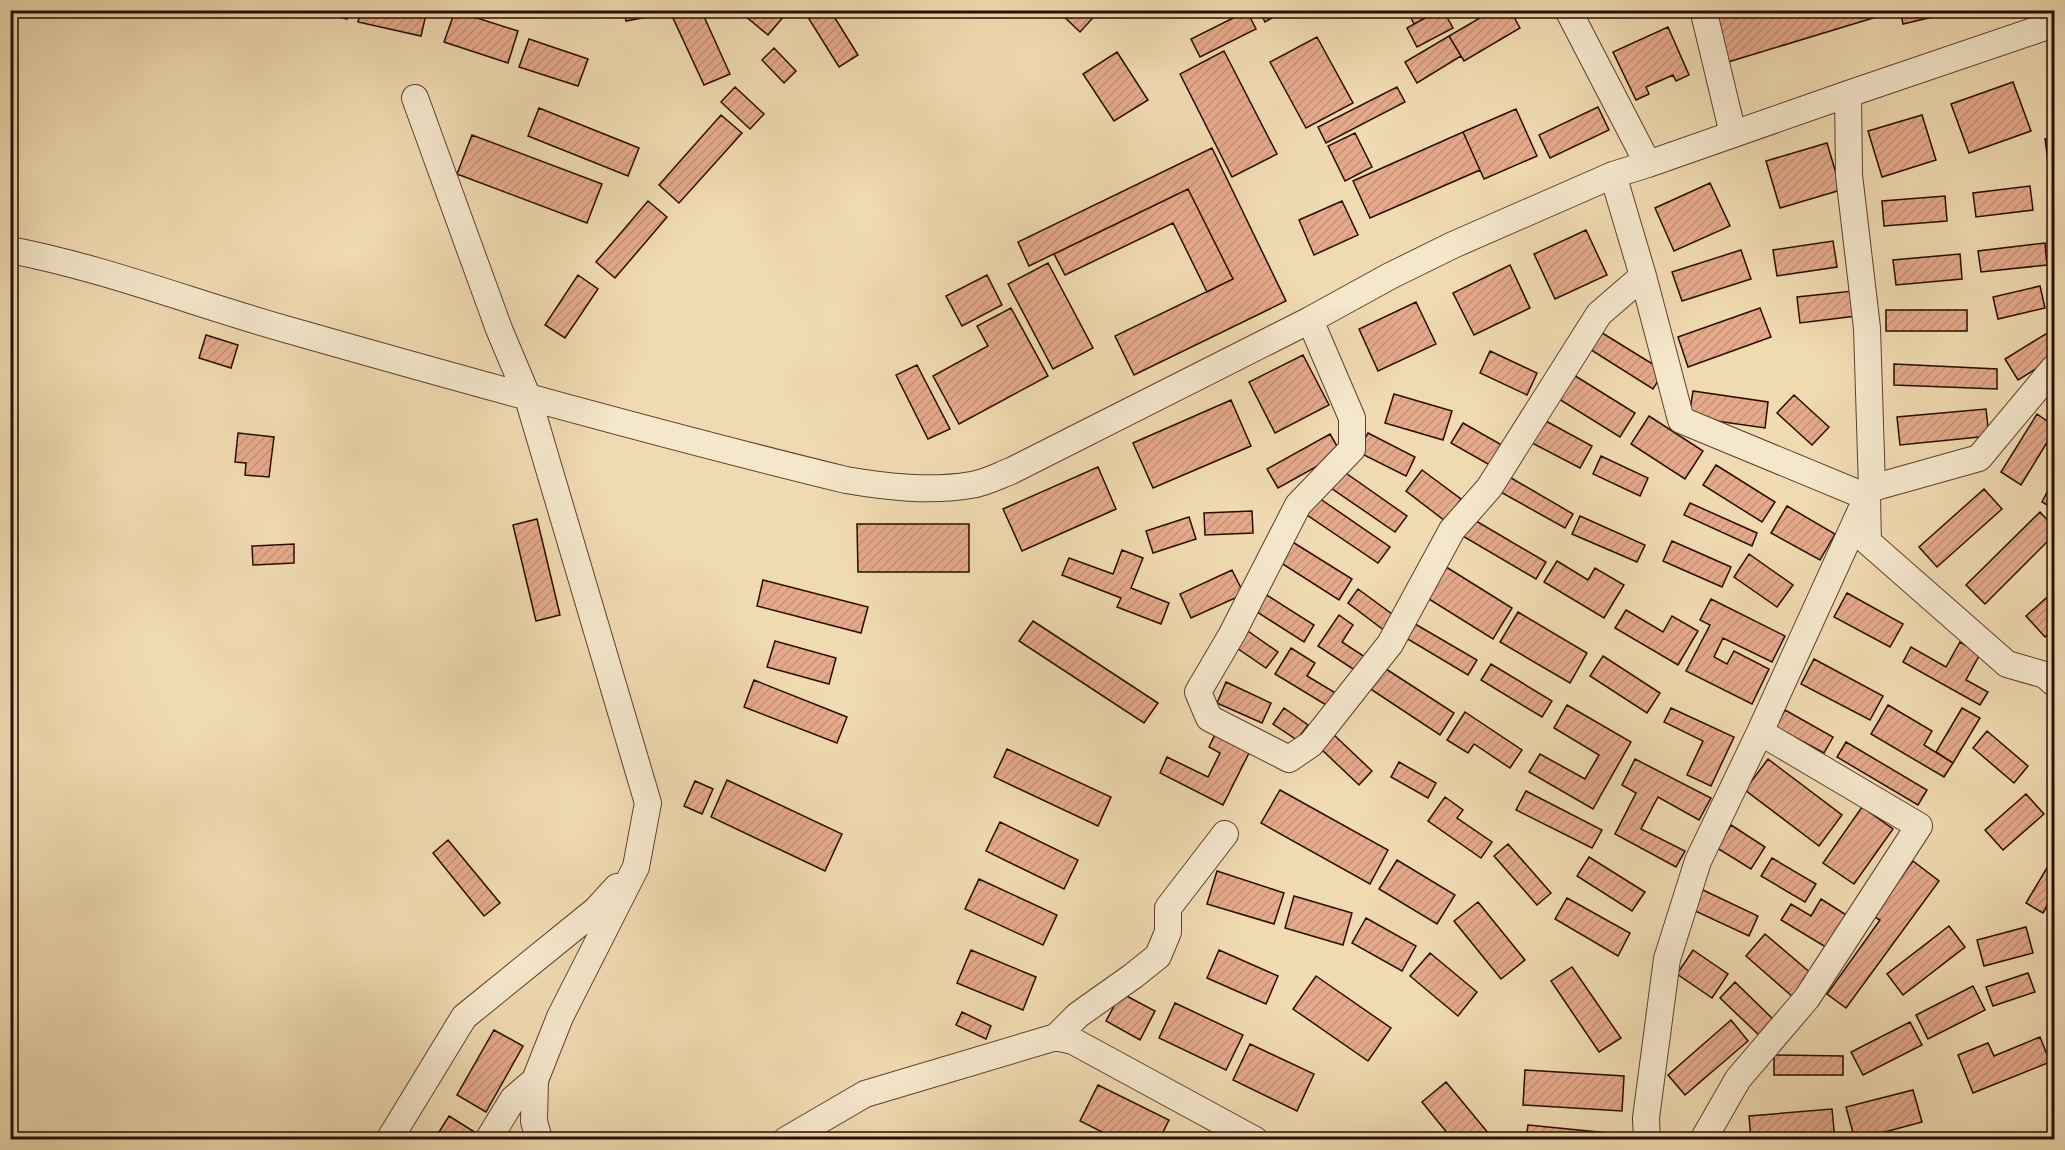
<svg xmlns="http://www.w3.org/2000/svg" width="2065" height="1150" font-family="Cardo,serif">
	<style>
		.building { fill: url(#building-hatch); stroke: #290d02; stroke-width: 1.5 }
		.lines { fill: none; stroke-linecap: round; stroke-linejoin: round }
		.minor-casing { stroke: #5b402e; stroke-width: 28 }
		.minor { stroke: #f5e7cc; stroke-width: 26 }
	</style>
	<defs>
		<pattern id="building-hatch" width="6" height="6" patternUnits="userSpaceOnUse" patternTransform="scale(1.5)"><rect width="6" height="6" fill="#e5aa8c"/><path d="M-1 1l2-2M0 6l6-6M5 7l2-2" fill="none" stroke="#c49177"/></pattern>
	</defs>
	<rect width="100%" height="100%" fill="#f0dab1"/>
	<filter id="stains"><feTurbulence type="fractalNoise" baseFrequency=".00333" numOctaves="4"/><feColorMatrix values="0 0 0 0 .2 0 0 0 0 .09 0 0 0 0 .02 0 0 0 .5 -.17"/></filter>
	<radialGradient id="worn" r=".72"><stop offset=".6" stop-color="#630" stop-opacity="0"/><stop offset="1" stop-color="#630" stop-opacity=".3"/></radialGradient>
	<path class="building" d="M311 10H349L347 19Z
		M361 10H427L421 36 358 22Z
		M624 10H672L673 12 626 21Z
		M689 10H701L730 74 704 85 673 18Z
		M738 10H777L784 16 768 35Z
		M823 10H830L858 55 839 67 809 19Z
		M1057 10H1100L1080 32Z
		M1259 10H1286L1265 22Z
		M1407 10H1431L1433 14 1414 24Z
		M1439 10H1443L1453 28 1417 47 1407 28Z
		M1475 10H1510L1520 28 1464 61 1449 36 1480 18Z
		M1713 10H1893V12L1728 62Z
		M1900 10H1962L1903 24Z
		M455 11 518 31 508 63 444 42Z
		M1247 11 1256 29 1200 57 1191 39Z
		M1668 27 1689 75 1676 81 1673 75 1646 87 1649 94 1636 100 1613 52Z
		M1449 36 1461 56 1417 83 1405 62Z
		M1317 37 1353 103 1306 128 1270 62Z
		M529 39 588 59 578 86 519 67Z
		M774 48 796 71 784 83 762 60Z
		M1224 51 1277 154 1232 177 1180 74Z
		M1117 52 1148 100 1114 121 1083 74Z
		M2013 82 2031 131 1969 153 1951 104Z
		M735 87 764 114 750 129 721 102Z
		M1397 87 1405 102 1326 143 1318 127Z
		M1598 107 1609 130 1550 158 1539 135Z
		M539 108 639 148 628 176 528 136Z
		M1516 109 1537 156 1484 179 1463 132Z
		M721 115 742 133 679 203 659 185Z
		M1922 115 1936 160 1882 177 1868 131Z
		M1463 132 1480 170 1370 218 1353 181Z
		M1355 133 1372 167 1345 181 1328 146Z
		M472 135 602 184 587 223 457 174Z
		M2054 138V204L2045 139Z
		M1827 143 1841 190 1780 208 1766 161Z
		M1212 148 1286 301 1134 375 1115 336 1233 279 1188 189 1029 266 1018 242Z
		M1710 183 1730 226 1674 251 1655 208Z
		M2030 186 2033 210 1976 217 1973 193Z
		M1188 189 1233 279 1207 292 1173 223 1065 275 1054 254Z
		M1945 196 1947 221 1884 226 1882 201Z
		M648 201 667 217 615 278 596 262Z
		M1342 201 1358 235 1314 255 1299 220Z
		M1586 230 1607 275 1555 299 1534 254Z
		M1833 241 1837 267 1777 276 1773 250Z
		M2045 243 2047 265 1981 272 1978 251Z
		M1741 250 1751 279 1682 301 1672 272Z
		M1960 254 1962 279 1896 285 1893 260Z
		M1048 263 1093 348 1053 369 1008 284Z
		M1510 265 1530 308 1474 335 1453 293Z
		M578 275 598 289 565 338 545 325Z
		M987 275 1002 305 962 326 946 296Z
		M2040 286 2045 308 1998 319 1993 297Z
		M1853 291 1856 316 1800 323 1797 297Z
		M1416 302 1436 344 1378 371 1359 329Z
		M1011 308 1048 376 959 424 933 376 988 346 977 326Z
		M1760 308 1771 337 1688 367 1678 337Z
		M1886 310H1967V331H1886Z
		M2054 329V358L2018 380 2005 359Z
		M1599 331 1664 371 1653 389 1588 348Z
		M206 335 238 345 231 368 199 358Z
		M1490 351 1537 373 1527 395 1480 373Z
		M1303 355 1329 405 1275 433 1249 382Z
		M1894 364 1997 369V389L1894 385Z
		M917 365 950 429 928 439 896 375Z
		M1569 372 1635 413 1620 437 1554 396Z
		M1693 391 1768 402 1765 428 1689 417Z
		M1394 394 1452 411 1443 440 1385 423Z
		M1794 395 1829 427 1812 445 1777 413Z
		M1231 400 1251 446 1153 488 1133 443Z
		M1986 409 1989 436 1900 445 1897 417Z
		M2037 414 2054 426V431L2021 485 2001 472Z
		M1649 416 1703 451 1685 479 1631 444Z
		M1544 420 1592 446 1580 468 1532 443Z
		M1463 423 1507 448 1495 468 1451 443Z
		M238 433 274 437 269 477 245 475 246 463 235 462Z
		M1368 433 1415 457 1406 476 1358 452Z
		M1330 434 1341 453 1278 488 1267 469Z
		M1601 456 1648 478 1640 496 1593 474Z
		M1716 465 1775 502 1762 522 1703 485Z
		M1098 467 1116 509 1022 551 1003 509Z
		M1422 470 1461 499 1445 521 1406 491Z
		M1343 471 1407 516 1395 532 1331 488Z
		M1506 475 1573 514 1565 528 1497 490Z
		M2054 479V509L2042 502Z
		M1984 489 2002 509 1937 567 1919 547Z
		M1319 498 1390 547 1378 563 1307 515Z
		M1690 503 1757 533 1752 546 1684 515Z
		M1787 506 1835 534 1820 560 1771 533Z
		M1252 511 1253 533 1205 535 1204 513Z
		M2040 512 2054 527V535L1985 604 1966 585Z
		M1580 516 1645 545 1637 562 1572 534Z
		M1189 517 1196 539 1153 553 1146 531Z
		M1471 518 1546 562 1536 579 1461 535Z
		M537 519 560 615 536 621 513 525Z
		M857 524H969V572H858Z
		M1291 541 1352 579 1339 600 1278 561Z
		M1672 541 1731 567 1722 587 1663 561Z
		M294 544V563L253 565 252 546Z
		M1122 550 1143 558 1131 588 1169 603 1161 624 1117 607 1121 598 1062 575 1069 558 1113 574Z
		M1749 554 1793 585 1777 607 1734 577Z
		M1557 561 1588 580 1595 568 1624 585 1604 618 1544 582Z
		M1443 565 1512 608 1493 639 1424 596Z
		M1232 570 1244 594 1191 618 1180 594Z
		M763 580 868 607 861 633 757 606Z
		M1358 589 1396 617 1385 631 1348 603Z
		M2054 591V629L2045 637 2026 616Z
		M1847 593 1903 624 1890 647 1834 617Z
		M1265 594 1314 625 1304 642 1254 610Z
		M1711 599 1785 636 1772 662 1723 638 1714 657 1727 664 1734 651 1769 669 1752 704 1686 671 1710 625 1700 620Z
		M1626 610 1663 632 1672 616 1698 631 1678 665 1615 628Z
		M1518 612 1587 653 1570 683 1500 642Z
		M1339 615 1353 625 1342 642 1365 657 1356 671 1318 646Z
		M1033 621 1158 703 1144 723 1019 641Z
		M1410 621 1477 660 1468 675 1401 635Z
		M1245 629 1278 652 1266 668 1234 646Z
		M775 641 836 658 829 684 767 667Z
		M1960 642 1980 654 1966 680 1988 692 1980 705 1903 662 1911 647 1946 667Z
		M1291 648 1315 663 1307 676 1339 695 1331 708 1275 674Z
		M1603 656 1660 693 1647 713 1590 676Z
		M1814 659 1883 696 1870 720 1801 684Z
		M1491 664 1552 701 1542 717 1481 680Z
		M1383 667 1454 713 1440 735 1369 688Z
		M754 680 847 717 837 743 744 707Z
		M1226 682 1271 703 1262 723 1217 703Z
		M1567 705 1631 742 1593 809 1529 772 1540 754 1585 779 1599 755 1554 728Z
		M1888 705 1932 731 1924 745 1953 763 1944 777 1871 734Z
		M1284 708 1308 725 1297 740 1273 724Z
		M1671 708 1734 737 1711 786 1687 775 1703 741 1664 722Z
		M1962 708 1980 718 1953 763 1936 752Z
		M1785 710 1833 737 1824 753 1776 727Z
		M1465 712 1522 750 1510 768 1474 744 1468 753 1447 740Z
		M1217 730 1252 747 1223 805 1160 773 1167 757 1208 777 1220 753 1209 747Z
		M1987 731 2028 766 2014 783 1973 748Z
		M1333 734 1372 771 1359 785 1320 748Z
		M1846 742 1927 790 1918 805 1837 757Z
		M1007 749 1111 797 1098 826 994 777Z
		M1635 759 1711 798 1699 820 1658 797 1641 829 1685 851 1676 867 1615 834 1636 793 1622 785Z
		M1768 759 1842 815 1819 846 1745 790Z
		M1399 762 1436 783 1428 798 1391 777Z
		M727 780 842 834 825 871 711 817Z
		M695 781 713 789 702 814 684 806Z
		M1280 790 1388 850 1370 884 1261 823Z
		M1526 791 1602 830 1592 848 1516 810Z
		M2026 794 2044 814 2003 850 1985 830Z
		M1445 797 1463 810 1457 818 1492 842 1481 858 1428 821Z
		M1862 807 1893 829 1854 884 1823 863Z
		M1000 822 1078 860 1064 889 986 851Z
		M1731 825 1765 847 1751 869 1717 848Z
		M448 840 500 903 484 916 433 853Z
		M1508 844 1551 893 1537 905 1494 856Z
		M2054 856V894L2043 913 2026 903Z
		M1589 857 1645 892 1632 911 1577 876Z
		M1772 858 1816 884 1805 902 1761 876Z
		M1397 860 1455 895 1437 924 1379 889Z
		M1913 861 1939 881 1846 1008 1827 994 1880 920 1873 916Z
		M1217 871 1284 893 1274 924 1207 904Z
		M979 879 1057 915 1043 945 965 909Z
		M1703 890 1758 916 1749 936 1693 910Z
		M1294 896 1352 913 1343 945 1285 928Z
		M1567 898 1630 933 1618 956 1555 919Z
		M1821 899 1848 916 1829 949 1781 920 1791 904 1811 916Z
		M1478 902 1525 960 1501 979 1454 921Z
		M1366 918 1416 946 1402 971 1352 943Z
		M1949 926 1965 947 1903 995 1887 974Z
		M2026 927 2033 953 1984 966 1977 940Z
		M1765 934 1813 975 1794 998 1746 956Z
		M971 950 1036 977 1023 1010 957 983Z
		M1219 950 1278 976 1266 1004 1207 978Z
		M1693 950 1728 974 1712 998 1677 974Z
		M1430 953 1477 992 1458 1016 1410 976Z
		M1572 967 1621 1038 1599 1052 1551 981Z
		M2028 973 2035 992 1993 1006 1986 987Z
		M1316 976 1391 1028 1368 1061 1293 1009Z
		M1735 982 1776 1022 1761 1037 1720 998Z
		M1973 986 1985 1010 1928 1039 1916 1015Z
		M1121 993 1155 1011 1140 1040 1106 1021Z
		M1175 1003 1243 1035 1226 1070 1159 1038Z
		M962 1012 991 1026 986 1039 956 1025Z
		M1731 1020 1748 1041 1685 1095 1668 1075Z
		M1910 1022 1922 1045 1863 1075 1851 1052Z
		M494 1030 523 1046 486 1112 457 1095Z
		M2040 1037 2050 1062 1973 1093 1958 1055 1988 1043 1994 1056Z
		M1250 1044 1314 1074 1297 1111 1233 1080Z
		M1774 1055 1843 1056V1075H1774Z
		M1525 1070 1624 1076 1622 1111 1523 1105Z
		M1446 1082 1494 1140H1453L1422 1102Z
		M1098 1085 1169 1120 1159 1140H1118L1080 1121Z
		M1913 1090 1922 1122 1855 1140 1846 1107Z
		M1832 1109 1835 1140H1751L1749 1116Z
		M449 1116 481 1136 479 1140H434Z
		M1528 1125 1608 1133 1607 1140H1526Z"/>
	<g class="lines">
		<defs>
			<path id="minor" d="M1568 10 1648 164
				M1704 13 1733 134
				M1848 94 1849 175 1867 328 1872 488
				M415 98 499 329 528 398 648 803 636 867 560 1017 535 1080 534 1121 539 1140
				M1613 175 1643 276 1681 420 1867 497 1868 542 2007 664 2045 675 2054 683
				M10 250C104 268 193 303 285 329 471 382 657 434 846 480 887 487 930 492 971 485 985 483 998 476 1011 471L1310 320 1390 276 1453 245 1613 175 1648 164 1848 94 2054 24
				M1310 320 1352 418V449L1298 505 1232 634 1198 692 1209 718 1289 759 1311 744 1390 644 1452 530 1489 488 1599 314 1643 276
				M1056 1037 1078 1015 1133 976 1158 956 1168 932V908L1225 834
				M389 1140 464 1017 596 910 617 887
				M488 1140 513 1099 535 1080
				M786 1140 865 1094 1056 1037 1073 1041 1255 1140
				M1647 1140 1646 1118 1667 959 1698 861 1760 732 1867 497 1872 488 1979 458 2054 368
				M1703 1140 1738 1079 1807 998 1919 826 1760 732"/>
		</defs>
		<use href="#minor" class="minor-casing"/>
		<use href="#minor" class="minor"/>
	</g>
	<rect width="2065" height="1150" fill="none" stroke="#f0dab1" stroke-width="36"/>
	<rect x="12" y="12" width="2041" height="1126" fill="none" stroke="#290d02" stroke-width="3"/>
	<rect x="18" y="18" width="2029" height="1114" fill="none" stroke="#290d02" stroke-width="1.5"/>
	<rect width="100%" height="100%" filter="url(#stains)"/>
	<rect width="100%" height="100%" fill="url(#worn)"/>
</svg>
